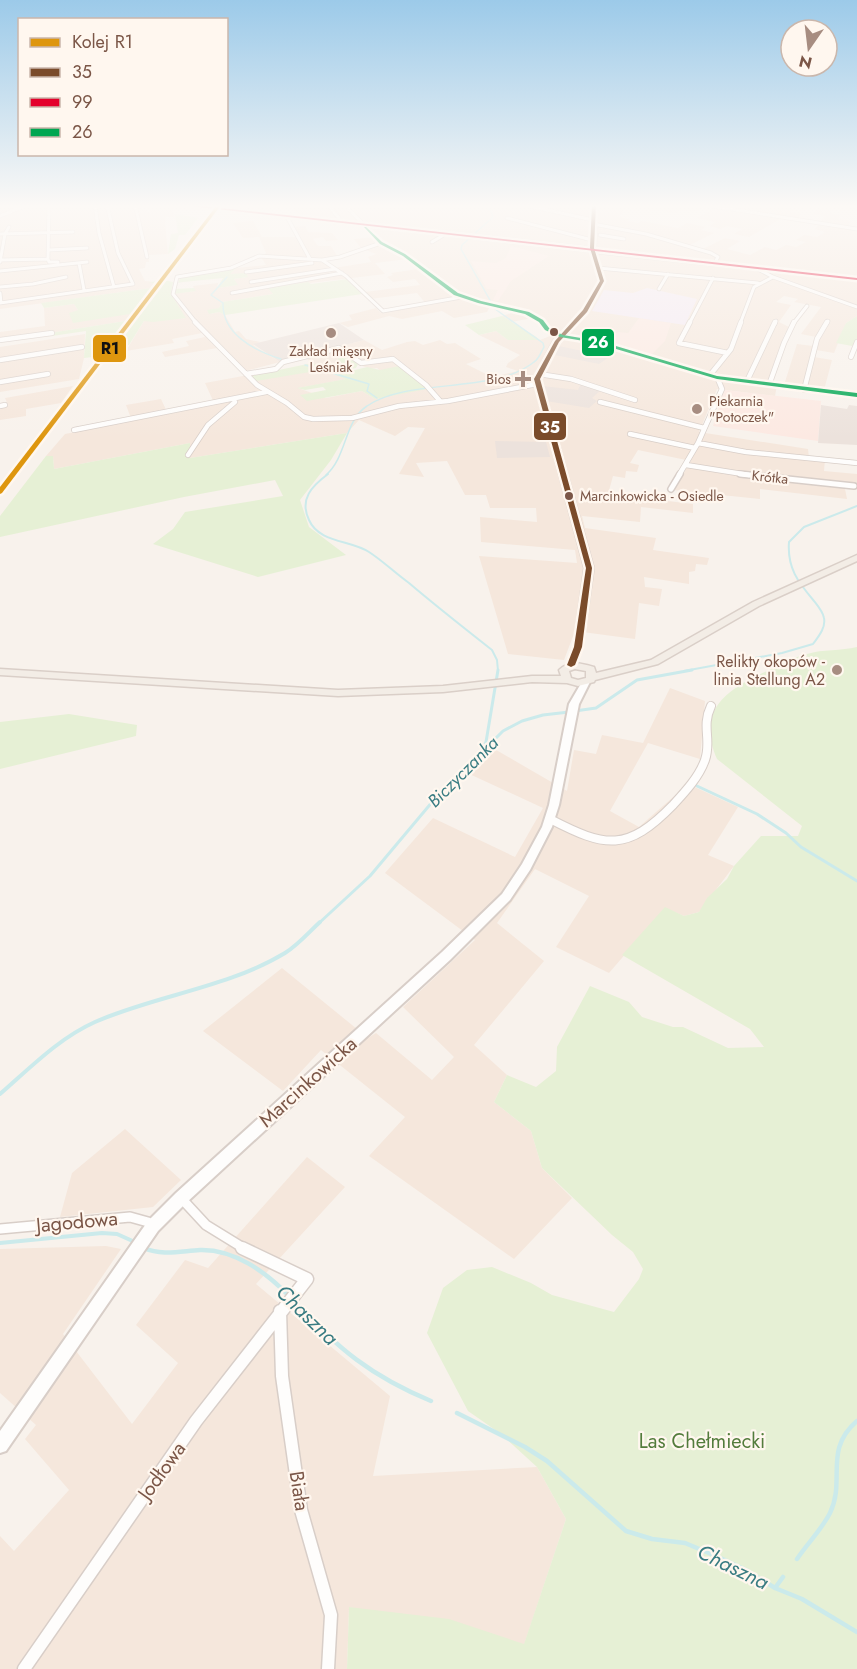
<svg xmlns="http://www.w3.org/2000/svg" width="857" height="1669" font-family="Jost,sans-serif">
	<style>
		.residential { fill: #f5e7dc }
		.commercial { fill: #fce9e2 }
		.industrial { fill: #ece2dc }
		.education { fill: #f4eaf4 }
		.green { fill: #e6f0d5 }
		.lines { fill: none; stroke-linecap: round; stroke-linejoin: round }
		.stream-far4 { stroke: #cbeaeb; stroke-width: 1.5 }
		.stream-far3 { stroke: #cbeaeb; stroke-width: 2 }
		.stream-far2 { stroke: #cbeaeb; stroke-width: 3 }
		.stream-far1 { stroke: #cbeaeb; stroke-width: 4 }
		.stream { stroke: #cbeaeb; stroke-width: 4.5 }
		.street-far5-casing { stroke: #d8cec8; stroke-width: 4.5 }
		.street-far4-casing { stroke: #d8cec8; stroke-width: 6 }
		.street-far3-casing { stroke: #d8cec8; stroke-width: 8 }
		.street-far2-casing { stroke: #d8cec8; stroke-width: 10 }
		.street-far1-casing { stroke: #d8cec8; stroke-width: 12 }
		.street-casing { stroke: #d8cec8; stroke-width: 15 }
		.secondary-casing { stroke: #d8cec8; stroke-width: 4 }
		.primary-casing { stroke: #dacfc8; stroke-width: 3 }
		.street-far5 { stroke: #fefdfc; stroke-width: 3 }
		.street-far4 { stroke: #fefdfc; stroke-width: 4.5 }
		.street-far3 { stroke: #fefdfc; stroke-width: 5 }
		.street-far2 { stroke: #fefdfc; stroke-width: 8 }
		.street-far1 { stroke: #fefdfc; stroke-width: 9 }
		.street { stroke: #fefdfc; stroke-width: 12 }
		.secondary { fill: #fefdfc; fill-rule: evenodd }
		.primary { fill: #f3ede6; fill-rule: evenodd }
		.bus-1-casing { stroke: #fff7ef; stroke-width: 5 }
		.bus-2-casing { stroke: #fff7ef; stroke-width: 5 }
		.bus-3-casing { stroke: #fff7ef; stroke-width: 5 }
		.bus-1 { fill: #7a4b2a; fill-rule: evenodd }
		.bus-2 { fill: #e4002b; fill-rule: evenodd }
		.bus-3 { fill: #00a651; fill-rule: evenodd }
		.rail-1-casing { stroke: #fff7ef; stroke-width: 5 }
		.rail-1 { fill: #de960e; fill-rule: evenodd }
		.bus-dot { fill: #7b5647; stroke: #fff7ef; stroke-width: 2 }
		.poi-dot { fill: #a78d81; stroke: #fff7ef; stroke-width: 2 }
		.labels { text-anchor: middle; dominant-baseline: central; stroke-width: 4.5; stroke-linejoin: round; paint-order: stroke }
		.far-poi-label { font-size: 14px; fill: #7b5647; stroke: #fff7ef }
		.far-street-label { font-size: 14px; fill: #7b5647; stroke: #fff7ef }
		.bus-label { font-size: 14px; fill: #7b5647; stroke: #fff7ef; text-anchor: start }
		.poi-label { font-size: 16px; fill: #7b5647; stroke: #fff7ef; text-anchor: end }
		.water-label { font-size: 18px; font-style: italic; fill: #397c82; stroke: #fff7ef }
		.near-street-label { font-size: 20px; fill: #7b5647; stroke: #fff7ef }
		.near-park-label { font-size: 20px; fill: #537c3c; stroke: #fff7ef }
		.near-water-label { font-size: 21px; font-style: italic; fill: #397c82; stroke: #fff7ef }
		.line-badge { stroke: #fff7ef; stroke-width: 2 }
		.badge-label { font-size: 16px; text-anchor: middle; font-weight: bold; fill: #fff }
		.pale-badge-label { font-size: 16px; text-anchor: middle; font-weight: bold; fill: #111 }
	</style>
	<rect width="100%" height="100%" fill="#f8f2ec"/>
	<path class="residential" d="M0 205H136L151 214 149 205 172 207 174 217H166L165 222 168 254 148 255 149 262H146L145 268 139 269 145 281 156 282 151 288 0 309Z
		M291 205H807L805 209 794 207 790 212 801 214 797 220 782 218 749 237 734 234 742 229 727 226 720 229 710 226 715 222 697 218 715 208 706 206 694 212 682 210 675 213 626 207 619 217 629 219 627 221 638 223 642 221 678 228 687 223 706 227 701 230 714 233 690 245 703 249 725 238 740 241 727 249 750 255 765 247 776 250 786 245 796 247 806 242 796 240 804 235 817 237 825 232 815 229 825 216 813 214 818 208 831 210 830 213 840 215 838 219 851 221 848 226 857 228V316L846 323 834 353 816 350 814 357 832 360 824 390 784 385 797 344 813 346 816 337 801 334 821 307 794 302 798 299 784 296 776 302 791 305 779 322 789 327 784 335 769 382 777 385 775 396 717 389 699 432 808 449 809 458 825 459 824 471 857 474V486L844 484 847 499 760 489V499L673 490 691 461 638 450 630 463 639 465 637 472 626 471 625 478 613 476 608 494 693 504V513L641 507 640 522 582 516 585 528 656 538 653 550 709 558 707 565 696 564 695 571 689 572V584L644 577 645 587 662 589 659 606 639 603 635 639 575 631 564 660 508 654 479 556 577 563 575 550 481 542 480 517 537 522 536 508H490L486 495H465L447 461 416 463 424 477 399 474 425 428 408 427 395 436 359 420 347 433 190 458V443L54 469 53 456H46L65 434 132 421 126 405 161 399 168 414 215 405 205 383 243 376 322 370 348 379 298 388 326 398 362 391 375 399 397 394 396 384 377 368 370 369 358 364 348 356 338 359 341 363 325 367 312 363 303 356 364 340 382 350 407 342 415 341 423 345 440 340 447 344 455 343 481 359 466 364 492 377 518 371 506 367 508 363 520 355 479 335 496 331 508 340H540L555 334 533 318 511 322 502 316 518 311 490 306 487 312 454 318 442 311 402 319 389 316 348 327 339 323 352 320 349 315 376 308 381 313 427 305 417 293 370 299 365 292 420 285 415 279 393 282 387 277 393 275 391 273 419 269 408 259 375 263 385 274 269 288 273 294 222 302 219 308 210 314 219 312 225 315 235 332 239 331 246 339 260 342 253 345 280 362 245 371 223 347 165 357 162 352 189 346 186 341 205 337 202 333 172 339 174 343 126 351 144 321 185 318 171 294 195 291 193 286 218 283 217 288 237 285 234 279 248 277 229 274 236 268 266 265 261 257 266 253 259 237 243 238 233 223 253 221 262 237H300L295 227 305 226 308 232 332 233 338 240 326 241 323 237 313 239 318 246H331L339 259 326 261 334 268 371 262 368 257 376 254 361 248 354 239 375 237 364 224 298 216Z
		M74 304 78 310 131 314 125 321 0 341V332L45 326 44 308Z
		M85 334 84 358 79 379 0 392V347Z
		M73 386 61 403 26 409V416L0 420V407L8 405 5 398Z
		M670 688 705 701 700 759 648 743 610 811 639 827 688 784 738 807 708 855 734 866 699 912 684 916 665 908 609 973 556 947 589 896 535 869 497 923 544 961 474 1045 507 1075 494 1102 531 1131 542 1168 572 1198 514 1259 369 1156 405 1117 321 1050 283 1091 203 1031 282 968 368 1038 376 1033 432 1080 454 1057 403 1007 475 940 385 873 433 818 515 857 543 808 465 772 491 747 567 791 574 750 596 754 602 735 643 743Z
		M125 1129 181 1180 153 1207 60 1217 72 1173Z
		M307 1157 345 1187 256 1284 390 1396 373 1476 537 1467 566 1519 524 1645 349 1607 347 1669H0V1536L14 1551 69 1490 25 1439 36 1425 0 1393V1249L106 1246 121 1249 63 1334 132 1424 178 1363 136 1325 185 1260 208 1268Z"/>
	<path class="commercial" d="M511 246 549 256 511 281 498 301 493 300 498 290 487 289 471 261 496 263 506 258Z
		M639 318 671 323 665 341 650 356 596 341 619 332 628 333Z
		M724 390 821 401 818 441 713 426Z"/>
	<path class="industrial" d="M339 323 364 340 280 362 253 344Z
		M559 346 592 353 603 346 618 351 599 364 555 355Z
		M581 383 601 390 592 398 597 401 589 408 546 401 542 386 578 390Z
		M821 405 847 409 849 405 857 406V445L818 443Z
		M495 441 546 442 550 457 497 458Z"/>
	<path class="education" d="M647 288 697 299 685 325 592 311 604 290 633 293Z"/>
	<path class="green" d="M175 214 198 218 185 235H179L175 249 168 254 171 234 178 233Z
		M236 268 230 274 246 273 248 277 234 279 238 285 217 288 223 278 183 282 178 283 175 289 194 288 196 291 174 294 180 278Z
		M348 279 362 294 225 315 219 312 209 314 207 310 219 308 222 302 273 294 268 288 308 282 311 284Z
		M161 280 102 356 84 358 86 331 52 336 50 333 125 321 130 314 73 323 69 313 78 310 74 304 44 308 41 303 151 288 155 283H148Z
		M163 280 173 282 171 294 186 318 153 322 144 321 129 345H114Z
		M502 316 535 336 540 340H508L496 331 479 335 465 325Z
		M857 316V340L852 346 836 343 846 323Z
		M348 356 358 364 356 368 350 369 351 371 367 367 380 370 399 366 427 389 375 399 362 391 307 401 300 395 326 390 323 387 305 390 297 388 346 379 322 370 256 381 250 376 312 363 325 367 341 363 337 359Z
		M347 433 331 460 300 500 309 527 346 555 258 577 153 544 173 529 185 512 283 496 275 480 184 497 0 537V516L46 456H53L54 469 190 443V458Z
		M857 647V1669H347L349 1607 449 1619 524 1644 566 1519 537 1467 501 1434 468 1411 427 1333 443 1288 467 1270 492 1267 531 1283 552 1295 614 1312 639 1279 643 1269 633 1252 612 1235 542 1168 531 1131 494 1102 507 1075 536 1087 556 1071 557 1047 590 986 629 1002 642 1017 673 1027H683L728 1048 764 1047 750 1029 622 955 665 907 684 916 699 912 707 898 727 879 734 866 761 836H798L802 826 717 759C695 709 728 689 769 670 781 664 794 657 807 654 823 649 841 651 857 647Z
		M69 714 137 725 136 736 0 769V722Z"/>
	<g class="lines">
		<path class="stream-far4" d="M227 277 211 295 223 303C222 334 255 351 281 359
			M305 365 369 384 367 391 377 398
			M326 475C347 457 344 421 367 406 409 377 493 395 534 362 539 359 541 352 544 347L543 343 495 309 461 249 462 245 493 217 491 211 483 205"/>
		<path class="stream-far3" d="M328 474C312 486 299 499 309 520 319 543 351 540 369 552 383 561 395 573 409 583 436 606 464 628 492 650L497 660 498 671
			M684 671 782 653 813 644C818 637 826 628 824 618 823 612 818 606 814 601 798 582 787 568 789 542L804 527 857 506"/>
		<path class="stream-far2" d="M575 711 596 708 637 680 692 670
			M483 747 486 742 498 670
			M697 786 757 814 786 833 801 847 857 881
			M318 924 370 876 433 801 503 731 522 721 543 715 569 712"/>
		<path class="stream-far1" d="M0 1094C30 1068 59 1038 95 1022 157 995 227 988 285 953 298 945 309 932 320 922
			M0 1243 102 1233 117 1234 137 1243
			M142 1247 147 1249"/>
		<path class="stream" d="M144 1248C162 1256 181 1251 200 1250 234 1249 266 1272 289 1296
			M294 1301C338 1349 371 1376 431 1401
			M457 1413 525 1447 547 1461 626 1531 652 1539 685 1543 716 1556 746 1570 775 1588 802 1599 857 1632
			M797 1559C807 1544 822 1529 830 1513 846 1480 823 1450 857 1421
			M775 1588 783 1577"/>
		<defs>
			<path id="street-far5" d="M4 205 20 207
				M95 205 99 233 114 287
				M135 205 147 257
				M328 205 339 218 334 222
				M345 205 381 243 404 255 447 288 465 298 527 313 543 324
				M524 205 593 220
				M706 205 857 229
				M204 208 207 205
				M0 216 27 205
				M287 217 310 259
				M507 218 592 240
				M593 224 646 234 711 253 718 257 714 264
				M0 234 73 232
				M600 235 624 239
				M432 242 442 236
				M49 250 87 248
				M48 259 49 205
				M0 260 48 259 49 262H58
				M322 260 346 276 383 311 462 297
				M0 262 5 234 9 227
				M79 263 84 290
				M598 268 758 283
				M756 268 773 277 857 307
				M0 271 87 262
				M246 272 312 263
				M251 282 335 269
				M0 287 33 284 66 277
				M659 289 668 274
				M0 293 1 303
				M232 293 342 273
				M0 303 133 284 118 253 107 205
				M197 324 173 294 177 277 231 268 259 256 322 260 340 257 381 243
				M689 324 713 278
				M740 324 754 287 773 277
				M775 324 776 321
				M793 324 807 306
				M826 324 828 321"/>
			<path id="street-far4" d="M195 322 257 385 287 403 304 417 313 419 352 418 399 406 448 401 537 384
				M542 322 547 329 562 336 597 342 717 377 857 395
				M690 322 679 343 728 353
				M0 340 52 333
				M851 357 857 342
				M0 360 82 347
				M246 374 276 369 283 362 339 348 361 363 393 359 426 385 440 401
				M539 374 571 379 635 400
				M710 375 731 349 741 322
				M747 381 775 322
				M0 382 48 374
				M769 385 784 343 794 322
				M804 390 817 339 827 322
				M600 402 704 428
				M0 406 5 405
				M74 430 266 392
				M630 434 695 448
				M698 443 746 452 857 463
				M188 455 208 425 235 402
				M686 465 749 475
				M679 475 698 443 722 389 717 377"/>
			<path id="street-far3" d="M740 474 854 486
				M671 489 680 474"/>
			<path id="street-far2" d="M550 819C606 848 627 852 673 805 685 792 699 777 705 760 712 740 701 727 711 706"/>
			<path id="street-far1" d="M181 1198 206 1225 245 1249
				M0 1229 130 1217 148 1222 153 1226"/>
			<path id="street" d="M280 1311 282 1376 301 1510 331 1615 328 1669
				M24 1669 196 1421 307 1279 242 1248"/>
			<path id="secondary" d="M180 205H196L590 248 592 205H596L595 249 857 278V280L595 252 604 281 587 312 559 342 540 379 593 568 582 647 575 665 571 668 567 665 574 647 585 568 534 379 554 341 583 310 600 281 591 251Z
				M586 679 590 682 579 704 559 805 552 827 530 870 510 900 450 960 186 1203 158 1231 6 1451 0 1453V1431L148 1221 176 1193 442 952 502 894 522 864 542 827 549 805 569 704 583 680Z"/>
			<path id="primary" d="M857 555V561L759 606 658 664 595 680 594 682 578 686 567 683 532 682 443 692 338 696 0 675V669L338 690 443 686 532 676H561L559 670C570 660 580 663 594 667L596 673 651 660 753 602ZM575 669 586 671V678L578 680 571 678 569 671Z"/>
		</defs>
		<use href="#street-far5" class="street-far5-casing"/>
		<use href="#street-far4" class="street-far4-casing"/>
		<use href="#street-far3" class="street-far3-casing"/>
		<use href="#street-far2" class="street-far2-casing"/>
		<use href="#street-far1" class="street-far1-casing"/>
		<use href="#street" class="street-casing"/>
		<use href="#secondary" class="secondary-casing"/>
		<use href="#primary" class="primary-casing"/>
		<use href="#street-far5" class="street-far5"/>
		<use href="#street-far4" class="street-far4"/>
		<use href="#street-far3" class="street-far3"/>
		<use href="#street-far2" class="street-far2"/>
		<use href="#street-far1" class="street-far1"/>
		<use href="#street" class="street"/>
		<use href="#secondary" class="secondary"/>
		<use href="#primary" class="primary"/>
		<defs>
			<path id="bus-1" d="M592 205H596L594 248 604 281 587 312 559 342 540 379 592 568 582 647 575 665 571 667 567 665 574 647 586 568 534 379 555 341 583 310 600 281 590 248Z"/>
			<path id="bus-2" d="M194 205 857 278V280L180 205Z"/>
			<path id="bus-3" d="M364 227H366L382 242 405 254 458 293 481 301 529 312 543 320 549 328 563 335 599 341 717 376 857 393V397L717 379 596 343 560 337 545 330 539 322 525 314 478 303 454 295 403 256 380 244Z"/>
		</defs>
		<use href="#bus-1" class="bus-1-casing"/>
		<use href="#bus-2" class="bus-2-casing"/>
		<use href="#bus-3" class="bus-3-casing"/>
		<use href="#bus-1" class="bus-1"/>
		<use href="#bus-2" class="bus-2"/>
		<use href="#bus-3" class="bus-3"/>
		<defs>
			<path id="rail-1" d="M217 205H221L2 493 0 494V487Z"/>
		</defs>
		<use href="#rail-1" class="rail-1-casing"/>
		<use href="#rail-1" class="rail-1"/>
	</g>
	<linearGradient id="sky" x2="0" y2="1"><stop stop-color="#9ccae9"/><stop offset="0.47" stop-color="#fcf9f6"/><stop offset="1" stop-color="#fcf9f6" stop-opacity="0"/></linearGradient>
	<rect width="857" height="439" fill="url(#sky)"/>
	<g class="bus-dot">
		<circle cx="554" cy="332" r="5"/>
		<circle cx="569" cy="496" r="5"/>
	</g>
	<g class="poi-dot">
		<circle cx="331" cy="333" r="6"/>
		<path d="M520 370h6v6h6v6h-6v6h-6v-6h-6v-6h6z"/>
		<circle cx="697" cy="409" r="6"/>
		<circle cx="837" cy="670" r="6"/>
	</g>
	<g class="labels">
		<g class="far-poi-label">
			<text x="331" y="351">Zakład mięsny<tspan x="331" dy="16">Leśniak</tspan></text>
			<text x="511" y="379" text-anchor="end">Bios</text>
			<text x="709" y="401" text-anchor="start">Piekarnia<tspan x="709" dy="16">"Potoczek"</tspan></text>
		</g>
		<g class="far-street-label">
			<text transform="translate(770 477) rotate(6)">Krótka</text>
		</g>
		<g class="bus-label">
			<text x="580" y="496">Marcinkowicka - Osiedle</text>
		</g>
		<g class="poi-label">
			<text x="825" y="661">Relikty okopów -<tspan x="825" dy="18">linia Stellung A2</tspan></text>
		</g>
		<g class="water-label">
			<text transform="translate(463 772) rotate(-45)">Biczyczanka</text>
		</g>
		<g class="near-street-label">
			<text transform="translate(308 1082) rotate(-42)">Marcinkowicka</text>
			<text transform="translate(77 1222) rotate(-5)">Jagodowa</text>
			<text transform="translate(162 1471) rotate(-54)">Jodłowa</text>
			<text transform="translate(299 1491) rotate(81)">Biała</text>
		</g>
		<g class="near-park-label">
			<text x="702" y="1441">Las Chełmiecki</text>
		</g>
		<g class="near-water-label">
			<text transform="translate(307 1315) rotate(44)">Chaszna</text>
			<text transform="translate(733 1567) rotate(26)">Chaszna</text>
		</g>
	</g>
	<g class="line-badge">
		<rect x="581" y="328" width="34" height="29" rx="6" fill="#00a651"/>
		<rect x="92" y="334" width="35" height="29" rx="6" fill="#de960e"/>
		<rect x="533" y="412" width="34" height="29" rx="6" fill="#7a4b2a"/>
	</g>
	<g class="badge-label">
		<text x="598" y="348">26</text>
		<text x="550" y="433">35</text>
	</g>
	<g class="pale-badge-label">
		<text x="110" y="354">R1</text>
	</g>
	<rect x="18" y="18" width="210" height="138" fill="#fff7ef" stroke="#cab7ac" stroke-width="1.5"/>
	<rect x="30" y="38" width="30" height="9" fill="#de960e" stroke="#cab7ac" stroke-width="1.5"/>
	<text x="72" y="48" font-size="18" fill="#7b5647">Kolej R1</text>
	<rect x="30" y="68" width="30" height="9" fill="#7a4b2a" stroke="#cab7ac" stroke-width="1.5"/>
	<text x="72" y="78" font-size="18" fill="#7b5647">35</text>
	<rect x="30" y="98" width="30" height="9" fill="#e4002b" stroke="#cab7ac" stroke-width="1.5"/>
	<text x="72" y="108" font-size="18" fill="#7b5647">99</text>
	<rect x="30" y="128" width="30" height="9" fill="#00a651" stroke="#cab7ac" stroke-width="1.5"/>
	<text x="72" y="138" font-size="18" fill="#7b5647">26</text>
	<g transform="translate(809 48) rotate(194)"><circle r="28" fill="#fff7ef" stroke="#cab7ac" stroke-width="1.5"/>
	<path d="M0-4.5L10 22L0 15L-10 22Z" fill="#a78d81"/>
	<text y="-9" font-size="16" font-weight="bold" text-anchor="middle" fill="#7b5647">N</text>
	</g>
</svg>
